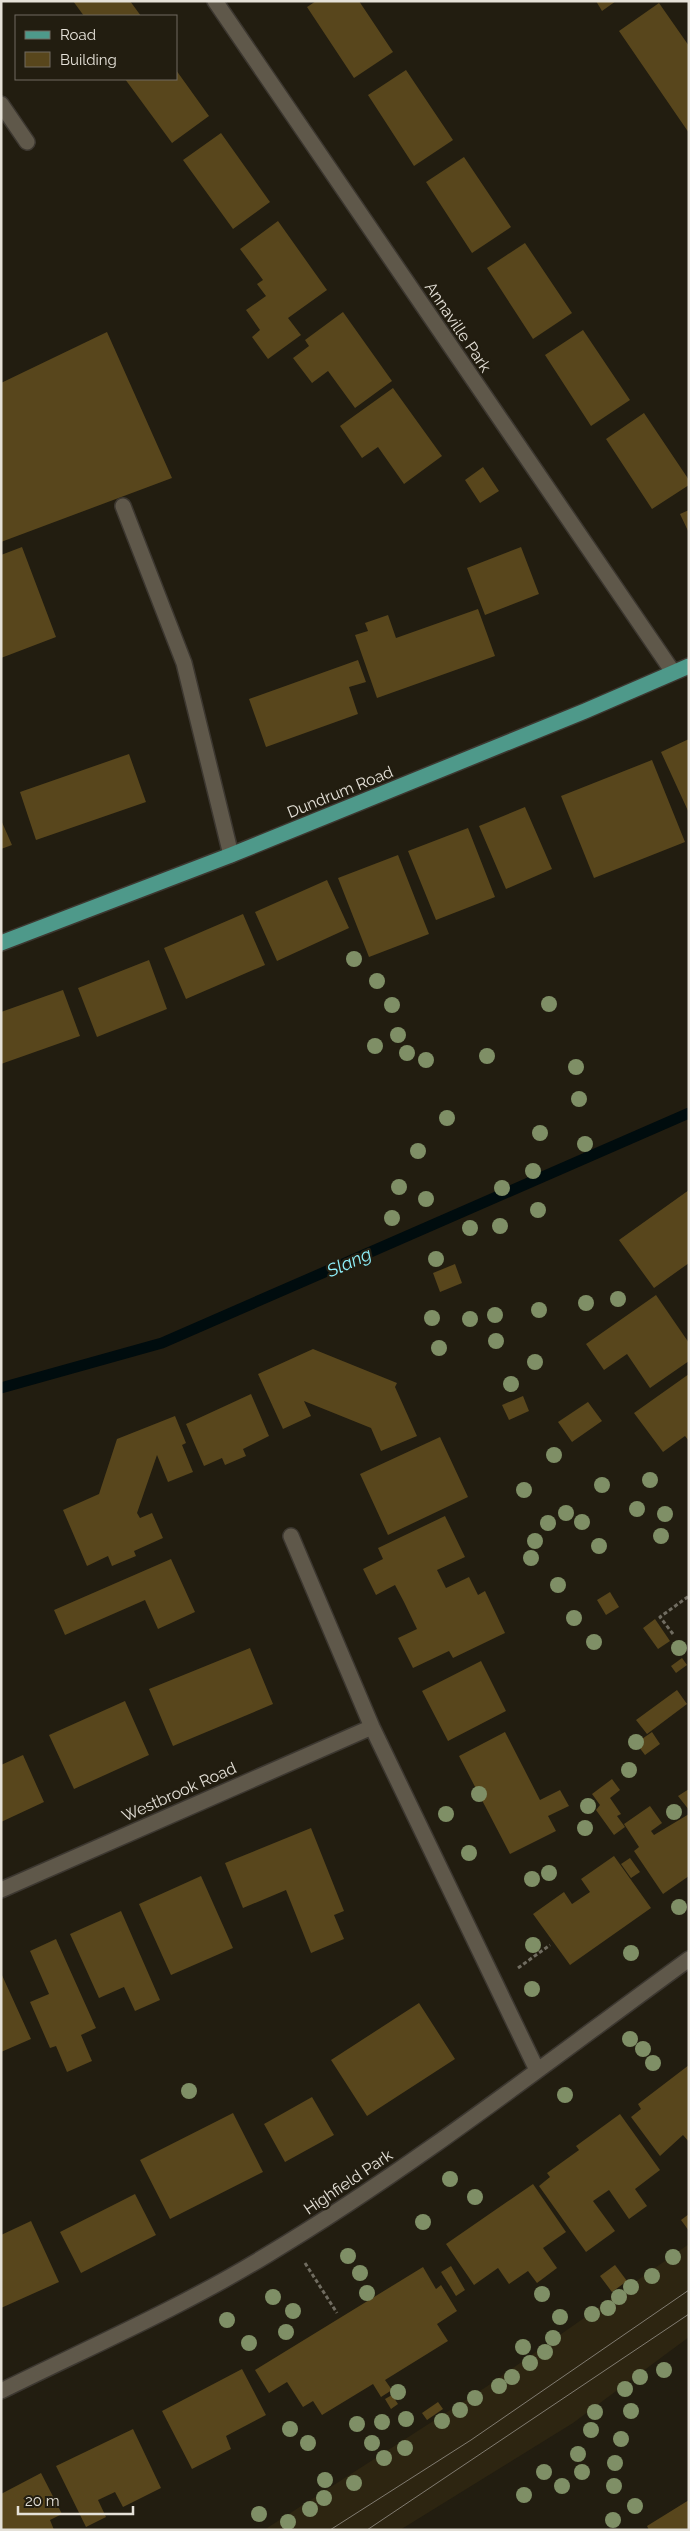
<svg xmlns="http://www.w3.org/2000/svg" width="690" height="2531" font-family="Raleway,sans-serif">
	<style>
		.built { fill: #2d2511 }
		.lines { fill: none; stroke-linecap: round; stroke-linejoin: round }
		.stream { stroke: #000c0e; stroke-width: 11 }
		.building { fill: #58461c }
		.minor-casing { stroke: #3c3730; stroke-width: 18 }
		.major-casing { stroke: #3c3730; stroke-width: 18 }
		.path { stroke: #706c60; stroke-width: 3; stroke-dasharray: 4 2.5; stroke-linecap: butt }
		.minor { stroke: #5f584a; stroke-width: 15 }
		.major { stroke: #4e998a; stroke-width: 15 }
		.tram { stroke: #807b70; stroke-width: 1 }
		.tree { fill: #7f8f66 }
		.labels { text-anchor: middle; dominant-baseline: central; stroke-width: 4.5; stroke-linejoin: round; paint-order: stroke }
		.street-label { font-size: 16px; fill: #e5e1d8; stroke: #221d10 }
		.water-label { font-size: 18px; font-style: italic; fill: #8ff1fc; stroke: #221d10 }
	</style>
	<rect width="100%" height="100%" fill="#221d10"/>
	<path class="built" d="M689 2244V2337L573 2423 400 2530H264L486 2387Z"/>
	<g class="lines">
		<path class="stream" d="M1 1388 162 1343 689 1113"/>
	</g>
	<path class="building" d="M73 1H130L141 16H84Z
		M316 1H359L393 52 354 78 307 7Z
		M596 1H616L602 11Z
		M659 3 689 46V133L619 31Z
		M176 70 209 116 172 143 125 79H176Z
		M406 70 453 140 414 166 368 95Z
		M221 133 270 202 233 229 183 160Z
		M464 157 511 227 472 253 426 182Z
		M278 221 327 290 288 318 301 335 268 359 252 337 260 330 246 310 266 296 257 284 263 280 240 249Z
		M525 243 572 313 533 339 487 268Z
		M343 312 392 381 355 408 328 371 312 383 293 358 309 346 305 340Z
		M583 330 630 400 591 426 545 355Z
		M107 332 172 478 1 542V383Z
		M393 388 442 456 404 484 378 447 362 458 340 426Z
		M644 413 689 480V485L652 509 606 439Z
		M483 467 499 491 480 503 465 480Z
		M689 510V533L680 514Z
		M22 547 56 637 1 658V555Z
		M521 547 539 594 485 615 467 568Z
		M478 609 495 656 377 698 355 635 368 631 365 623 388 615 396 638Z
		M358 660 366 682 349 687 358 714 266 747 249 699Z
		M689 739V813L661 752Z
		M129 754 146 802 36 840 20 792Z
		M652 760 685 842 594 878 561 796Z
		M525 807 552 869 506 889 479 826Z
		M1 820 12 845 1 849Z
		M468 828 495 897 436 920 408 851Z
		M398 855 429 934 369 957 338 878Z
		M327 880 349 928 277 961 255 912Z
		M243 914 265 965 186 999 164 948Z
		M149 960 167 1009 97 1037 78 988Z
		M63 990 80 1036 1 1064V1012Z
		M689 1190V1263L654 1288 619 1240Z
		M455 1264 462 1283 440 1292 433 1273Z
		M656 1295 689 1343V1361L650 1388 627 1354 604 1370 586 1344Z
		M313 1349 397 1383 395 1387 417 1436 381 1451 371 1428 304 1401 311 1416 283 1429 258 1374Z
		M689 1374V1441L685 1436 663 1452 634 1413Z
		M251 1394 269 1436 243 1449 246 1456 225 1465 222 1458 204 1466 186 1424Z
		M523 1396 529 1411 509 1420 502 1405Z
		M588 1402 602 1421 572 1442 558 1422Z
		M175 1416 186 1443 182 1445 193 1472 168 1482 157 1455 137 1513 140 1518 152 1513 163 1538 134 1551 136 1556 112 1566 108 1556 87 1566 63 1510 99 1494 117 1439Z
		M440 1437 468 1497 388 1535 360 1474Z
		M445 1516 465 1557 437 1570 446 1588 469 1577 478 1595 485 1591 505 1633 453 1658 449 1651 413 1668 398 1638 417 1629 404 1602 395 1585 376 1595 363 1569 383 1559 378 1548Z
		M171 1559 195 1612 158 1629 145 1600 65 1635 54 1610Z
		M610 1592 619 1607 606 1615 597 1600Z
		M655 1619 670 1641 658 1649 643 1628Z
		M250 1648 273 1704 173 1746 149 1689Z
		M682 1658 687 1665 676 1673 671 1666Z
		M481 1661 506 1711 448 1741 422 1691Z
		M677 1690 687 1704 647 1734 636 1720Z
		M125 1701 149 1755 74 1789 49 1735Z
		M505 1732 540 1800 560 1790 569 1806 548 1816 556 1831 510 1854 459 1756Z
		M652 1732 660 1744 645 1755 636 1743Z
		M23 1755 44 1802 1 1822V1765Z
		M612 1779 620 1790 610 1798 621 1814 617 1816 625 1827 614 1835 596 1810 600 1805 592 1794Z
		M689 1789V1810L678 1796Z
		M650 1806 662 1823 651 1831 654 1835 689 1814V1876L663 1894 634 1851 639 1847 624 1824Z
		M311 1828 344 1911 334 1915 344 1939 311 1953 286 1890 243 1908 225 1863Z
		M614 1856 651 1908 570 1965 533 1914 564 1892 572 1904 590 1892 581 1879Z
		M630 1858 640 1872 631 1878 621 1864Z
		M201 1876 233 1948 171 1975 139 1904Z
		M121 1911 160 2000 135 2011 124 1987 99 1998 70 1934Z
		M56 1939 96 2028 81 2035 92 2061 67 2072 56 2046 50 2048 30 2002 49 1994 30 1951Z
		M1 1973 31 2039 1 2052Z
		M419 2003 455 2059 367 2116 331 2060Z
		M689 2065V2142L683 2135 660 2156 631 2117 641 2109 638 2104Z
		M312 2097 334 2135 285 2162 264 2124Z
		M233 2113 263 2172 170 2219 140 2160Z
		M620 2114 660 2170 635 2189 647 2206 629 2219 609 2190 593 2201 615 2231 586 2252 539 2186 550 2177 547 2173 579 2150 576 2146Z
		M533 2184 566 2232 543 2248 557 2268 537 2283 528 2271 509 2284 498 2268 474 2285 446 2244Z
		M135 2194 156 2235 81 2273 60 2232Z
		M689 2214V2231L681 2220Z
		M31 2221 59 2282 1 2308V2235Z
		M615 2265 627 2281 612 2292 600 2276Z
		M451 2266 465 2290 456 2296 441 2272Z
		M423 2267 436 2289 441 2285 457 2311 437 2324 448 2341 385 2380 392 2390 381 2397 373 2384 322 2415 313 2401 303 2407 287 2382 269 2393 255 2370Z
		M242 2369 266 2415 226 2436 231 2449 192 2469 162 2411Z
		M392 2395 398 2404 391 2409 385 2399Z
		M438 2402 443 2409 427 2420 422 2413Z
		M133 2429 161 2488 123 2507 115 2492 98 2500 106 2517 86 2527 56 2466Z
		M41 2473 62 2514 50 2520 54 2530H1V2494Z
		M689 2500V2530H649L647 2526Z"/>
	<g class="lines">
		<defs>
			<path id="minor" d="M215 1 673 672
				M1 104 27 142
				M123 506 184 663 231 855
				M291 1536 372 1727 537 2070
				M1 1890 372 1727
				M1 2391C90 2347 182 2307 267 2255 414 2167 550 2060 689 1959"/>
			<path id="major" d="M1 943 231 855 585 711 689 666"/>
		</defs>
		<use href="#minor" class="minor-casing"/>
		<use href="#major" class="major-casing"/>
		<path class="path" d="M673 1634 660 1617 689 1596
			M518 1968 550 1945
			M305 2263 337 2313"/>
		<use href="#minor" class="minor"/>
		<use href="#major" class="major"/>
		<path class="tram" d="M330 2530 471 2440 689 2290
			M367 2530 689 2314"/>
	</g>
	<g class="tree">
		<circle cx="354" cy="959" r="8"/>
		<circle cx="377" cy="981" r="8"/>
		<circle cx="549" cy="1004" r="8"/>
		<circle cx="392" cy="1005" r="8"/>
		<circle cx="398" cy="1035" r="8"/>
		<circle cx="375" cy="1046" r="8"/>
		<circle cx="407" cy="1053" r="8"/>
		<circle cx="487" cy="1056" r="8"/>
		<circle cx="426" cy="1060" r="8"/>
		<circle cx="576" cy="1067" r="8"/>
		<circle cx="579" cy="1099" r="8"/>
		<circle cx="447" cy="1118" r="8"/>
		<circle cx="540" cy="1133" r="8"/>
		<circle cx="585" cy="1144" r="8"/>
		<circle cx="418" cy="1151" r="8"/>
		<circle cx="533" cy="1171" r="8"/>
		<circle cx="399" cy="1187" r="8"/>
		<circle cx="502" cy="1188" r="8"/>
		<circle cx="426" cy="1199" r="8"/>
		<circle cx="538" cy="1210" r="8"/>
		<circle cx="392" cy="1218" r="8"/>
		<circle cx="500" cy="1226" r="8"/>
		<circle cx="470" cy="1228" r="8"/>
		<circle cx="436" cy="1259" r="8"/>
		<circle cx="618" cy="1299" r="8"/>
		<circle cx="586" cy="1303" r="8"/>
		<circle cx="539" cy="1310" r="8"/>
		<circle cx="495" cy="1315" r="8"/>
		<circle cx="432" cy="1318" r="8"/>
		<circle cx="470" cy="1319" r="8"/>
		<circle cx="496" cy="1341" r="8"/>
		<circle cx="439" cy="1348" r="8"/>
		<circle cx="535" cy="1362" r="8"/>
		<circle cx="511" cy="1384" r="8"/>
		<circle cx="554" cy="1455" r="8"/>
		<circle cx="650" cy="1480" r="8"/>
		<circle cx="602" cy="1485" r="8"/>
		<circle cx="524" cy="1490" r="8"/>
		<circle cx="637" cy="1509" r="8"/>
		<circle cx="566" cy="1513" r="8"/>
		<circle cx="665" cy="1514" r="8"/>
		<circle cx="582" cy="1522" r="8"/>
		<circle cx="548" cy="1523" r="8"/>
		<circle cx="661" cy="1536" r="8"/>
		<circle cx="535" cy="1541" r="8"/>
		<circle cx="599" cy="1546" r="8"/>
		<circle cx="531" cy="1558" r="8"/>
		<circle cx="558" cy="1585" r="8"/>
		<circle cx="574" cy="1618" r="8"/>
		<circle cx="594" cy="1642" r="8"/>
		<circle cx="679" cy="1648" r="8"/>
		<circle cx="636" cy="1742" r="8"/>
		<circle cx="629" cy="1770" r="8"/>
		<circle cx="479" cy="1794" r="8"/>
		<circle cx="588" cy="1806" r="8"/>
		<circle cx="674" cy="1812" r="8"/>
		<circle cx="446" cy="1814" r="8"/>
		<circle cx="585" cy="1828" r="8"/>
		<circle cx="469" cy="1853" r="8"/>
		<circle cx="549" cy="1873" r="8"/>
		<circle cx="532" cy="1879" r="8"/>
		<circle cx="679" cy="1907" r="8"/>
		<circle cx="533" cy="1945" r="8"/>
		<circle cx="631" cy="1953" r="8"/>
		<circle cx="532" cy="1989" r="8"/>
		<circle cx="630" cy="2039" r="8"/>
		<circle cx="643" cy="2049" r="8"/>
		<circle cx="653" cy="2063" r="8"/>
		<circle cx="189" cy="2091" r="8"/>
		<circle cx="565" cy="2095" r="8"/>
		<circle cx="450" cy="2179" r="8"/>
		<circle cx="475" cy="2197" r="8"/>
		<circle cx="423" cy="2222" r="8"/>
		<circle cx="348" cy="2256" r="8"/>
		<circle cx="673" cy="2257" r="8"/>
		<circle cx="360" cy="2273" r="8"/>
		<circle cx="652" cy="2276" r="8"/>
		<circle cx="631" cy="2287" r="8"/>
		<circle cx="367" cy="2293" r="8"/>
		<circle cx="542" cy="2294" r="8"/>
		<circle cx="273" cy="2297" r="8"/>
		<circle cx="619" cy="2297" r="8"/>
		<circle cx="608" cy="2308" r="8"/>
		<circle cx="293" cy="2311" r="8"/>
		<circle cx="592" cy="2314" r="8"/>
		<circle cx="560" cy="2317" r="8"/>
		<circle cx="227" cy="2320" r="8"/>
		<circle cx="286" cy="2332" r="8"/>
		<circle cx="553" cy="2338" r="8"/>
		<circle cx="249" cy="2343" r="8"/>
		<circle cx="523" cy="2347" r="8"/>
		<circle cx="545" cy="2352" r="8"/>
		<circle cx="530" cy="2363" r="8"/>
		<circle cx="664" cy="2370" r="8"/>
		<circle cx="512" cy="2377" r="8"/>
		<circle cx="640" cy="2377" r="8"/>
		<circle cx="499" cy="2386" r="8"/>
		<circle cx="625" cy="2389" r="8"/>
		<circle cx="398" cy="2392" r="8"/>
		<circle cx="475" cy="2398" r="8"/>
		<circle cx="460" cy="2410" r="8"/>
		<circle cx="631" cy="2411" r="8"/>
		<circle cx="595" cy="2412" r="8"/>
		<circle cx="406" cy="2419" r="8"/>
		<circle cx="442" cy="2421" r="8"/>
		<circle cx="382" cy="2422" r="8"/>
		<circle cx="357" cy="2424" r="8"/>
		<circle cx="290" cy="2429" r="8"/>
		<circle cx="591" cy="2430" r="8"/>
		<circle cx="621" cy="2439" r="8"/>
		<circle cx="308" cy="2443" r="8"/>
		<circle cx="372" cy="2443" r="8"/>
		<circle cx="405" cy="2448" r="8"/>
		<circle cx="578" cy="2454" r="8"/>
		<circle cx="384" cy="2458" r="8"/>
		<circle cx="615" cy="2463" r="8"/>
		<circle cx="544" cy="2472" r="8"/>
		<circle cx="582" cy="2472" r="8"/>
		<circle cx="325" cy="2480" r="8"/>
		<circle cx="354" cy="2483" r="8"/>
		<circle cx="562" cy="2486" r="8"/>
		<circle cx="614" cy="2486" r="8"/>
		<circle cx="524" cy="2495" r="8"/>
		<circle cx="324" cy="2498" r="8"/>
		<circle cx="635" cy="2506" r="8"/>
		<circle cx="310" cy="2509" r="8"/>
		<circle cx="259" cy="2514" r="8"/>
		<circle cx="613" cy="2520" r="8"/>
		<circle cx="288" cy="2522" r="8"/>
	</g>
	<g class="labels">
		<g class="street-label">
			<text transform="translate(458 327) rotate(56)">Annaville Park</text>
			<text transform="translate(340 792) rotate(-22)">Dundrum Road</text>
			<text transform="translate(179 1792) rotate(-24)">Westbrook Road</text>
			<text transform="translate(348 2182) rotate(-34)">Highfield Park</text>
		</g>
		<g class="water-label">
			<text transform="translate(349 1262) rotate(-24)">Slang</text>
		</g>
	</g>
	<rect width="690" height="2531" fill="none" stroke="#e5e1d8" stroke-width="5"/>
	<rect x="15" y="15" width="162" height="65" fill="#221d10" stroke="#706b60"/>
	<rect x="25" y="31" width="25" height="8" fill="#4e998a" stroke="#706b60"/>
	<text x="60" y="40" font-size="15" fill="#e5e1d8">Road</text>
	<rect x="25" y="52" width="25" height="15" fill="#58461c" stroke="#706b60"/>
	<text x="60" y="65" font-size="15" fill="#e5e1d8">Building</text>
	<path d="M18 2506v8h115v-8" fill="none" stroke="#e5e1d8" stroke-width="2.5"/>
	<text x="25" y="2506" font-size="15" fill="#e5e1d8" stroke="#221d10" stroke-width="4" paint-order="stroke">20 m</text>
</svg>
